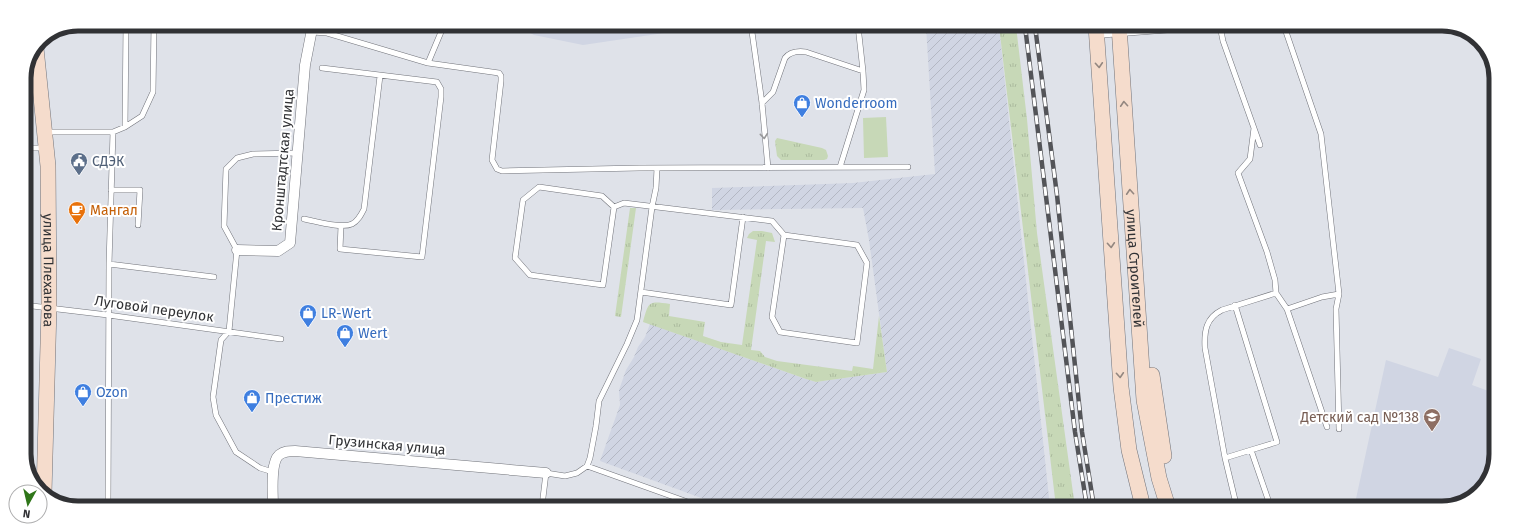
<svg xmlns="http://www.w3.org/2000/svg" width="1520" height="532" font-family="'Fira Sans',sans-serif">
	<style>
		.built { fill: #d0d5e3 }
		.industrial { fill: url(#industrial-furrows) }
		.grass { fill: url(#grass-tufts) }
		.pitch { fill: #c7d8b7 }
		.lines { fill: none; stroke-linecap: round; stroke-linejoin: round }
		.lane-casing { stroke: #71737a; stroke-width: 6 }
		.street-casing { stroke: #71737a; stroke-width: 11 }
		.secondary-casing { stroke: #71737a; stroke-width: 16 }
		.lane { stroke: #fff; stroke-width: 5 }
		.street { stroke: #fff; stroke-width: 10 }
		.secondary { stroke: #f5dccc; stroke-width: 15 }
		.rail-casing { stroke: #535458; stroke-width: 4.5 }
		.rail { stroke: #fff; stroke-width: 3; stroke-dasharray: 9; stroke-linecap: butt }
		.oneway { stroke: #938780 }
		.oneway2 { stroke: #98989a }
		.labels { text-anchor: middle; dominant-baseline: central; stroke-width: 4; stroke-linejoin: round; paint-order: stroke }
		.shop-label { font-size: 14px; fill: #366cbe; stroke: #fff; text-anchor: start }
		.street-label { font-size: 14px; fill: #313235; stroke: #fff }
		.service-label { font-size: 14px; fill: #4e5e75; stroke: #fff; text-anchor: start }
		.food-label { font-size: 14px; fill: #c56008; stroke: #fff; text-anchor: start }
		.education-label { font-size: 14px; fill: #785e54; stroke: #fff; text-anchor: end }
		.rim { fill: none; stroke: #313235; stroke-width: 5 }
	</style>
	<defs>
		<pattern id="industrial-furrows" width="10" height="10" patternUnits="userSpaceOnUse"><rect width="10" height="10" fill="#d0d5e3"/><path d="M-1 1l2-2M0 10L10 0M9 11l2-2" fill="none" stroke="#b3b7c3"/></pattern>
		<pattern id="grass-tufts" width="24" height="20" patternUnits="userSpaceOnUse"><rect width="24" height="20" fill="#c7d8b7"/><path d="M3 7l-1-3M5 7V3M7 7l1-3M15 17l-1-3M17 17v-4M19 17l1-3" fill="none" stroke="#abba9e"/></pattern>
	</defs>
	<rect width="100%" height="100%" fill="#dfe2e9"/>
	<path class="built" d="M515 25H718L583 45 534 35Z
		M1449 348 1481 359 1472 385 1494 393 1493 471 1475 497 1442 508H1354L1386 360 1438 377Z"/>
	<path class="industrial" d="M926 26H999L1050 507H726L600 461 620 405 619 390 626 370 634 357 638 347 645 337 650 324 806 379 816 382 887 372 869 240 863 208 712 210V188L853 183 935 174Z"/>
	<path class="grass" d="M521 25H567L568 31 540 33Z
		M999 26H1016L1027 119 1037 233 1075 507H1056Z
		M777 138 822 148 826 150 828 156 827 159 824 160H781L777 156 775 141Z
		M630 208H636L621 317 615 316Z
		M753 231H762L772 233 775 242 766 241 751 350 760 351 765 357 777 361 852 371 853 366 873 369 879 316 887 372 816 382 806 379 643 322C649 301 648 301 670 304L669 316 705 322 703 336 721 342 742 345 757 240 747 238 749 234Z"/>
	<path class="pitch" d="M886 117 888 157 864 158 863 118Z"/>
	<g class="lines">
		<defs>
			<path id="lane" d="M751 25 762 103 768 168
				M1220 26 1223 41 1260 145
				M1284 26 1321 134 1339 294 1336 309 1339 429
				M1456 27 1462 29
				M752 30 783 25
				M312 32 327 33 428 63 444 25
				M428 63 499 73 501 76V81L492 160 497 169 502 171 639 168 908 167
				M322 68 437 82 441 89V97L422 257 340 249 341 226
				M762 103 773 92 785 58C790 52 799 51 806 52L863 71
				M125 127 126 24
				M1254 128 1250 159 1238 173 1267 252 1275 280 1276 293
				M46 132H113L125 127 142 116 153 92 154 24
				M24 148H44
				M840 167 864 90 863 71 858 26
				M111 190H140L138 225
				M614 207 602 196 539 187 523 200 515 258 530 275 603 285 614 207 624 203 772 221 784 235 857 245 867 263 857 343 780 332 772 317 784 235
				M304 219C315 221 341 229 352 224 358 221 361 215 364 209L380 76
				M109 264 214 277
				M641 292 731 305 743 217
				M24 305 108 315 281 339
				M1235 305 1277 442 1251 450 1271 508
				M1287 309 1327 427
				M1225 458 1251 450
				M587 466 699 506
				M273 472 260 468 236 452 216 415 213 397 221 340 229 331 237 250 224 226 226 169 237 158 253 154 297 153
				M108 505 109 264 113 132
				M542 506 546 473 565 476 577 473 587 466 590 458 596 426 599 401 627 344 637 320 652 207 656 188 657 168
				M1237 508 1225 458 1205 348C1204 331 1206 318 1222 310L1276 293 1287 309 1322 297 1339 294"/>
			<path id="street" d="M1096 33 1186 26
				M237 250 278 251 290 243 305 65 313 24
				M273 506C273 493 270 463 279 455 284 451 289 451 295 451L546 473"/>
			<g id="secondary">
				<path d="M1096 26 1121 387 1129 450 1143 507"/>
				<path id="s1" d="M1119 26 1144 400 1159 478 1168 507"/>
				<path id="s2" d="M36 48 48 166 49 307 44 493"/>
				<path d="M1152 375 1164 456"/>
			</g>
		</defs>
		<use href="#lane" class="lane-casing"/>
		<use href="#street" class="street-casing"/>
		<use href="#secondary" class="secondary-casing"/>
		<use href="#lane" class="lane"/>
		<use href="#street" class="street"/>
		<use href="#secondary" class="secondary"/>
		<defs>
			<path id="rail" d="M1025 26 1075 432 1087 507
				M1035 26 1057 195 1082 432 1094 507"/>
		</defs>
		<use href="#rail" class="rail-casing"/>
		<use href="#rail" class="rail"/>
	</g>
	<defs><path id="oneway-chevron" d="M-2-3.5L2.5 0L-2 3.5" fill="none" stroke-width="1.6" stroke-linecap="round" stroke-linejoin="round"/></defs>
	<g class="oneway">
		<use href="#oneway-chevron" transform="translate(1099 65) rotate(86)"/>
		<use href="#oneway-chevron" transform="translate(1124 104) rotate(-94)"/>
		<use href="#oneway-chevron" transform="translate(1130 192) rotate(-94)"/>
		<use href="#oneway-chevron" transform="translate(1111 245) rotate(86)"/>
		<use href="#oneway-chevron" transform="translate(1120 375) rotate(86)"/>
	</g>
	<use class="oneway2" href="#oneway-chevron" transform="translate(764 136) rotate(84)"/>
	<defs>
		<symbol id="shop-pin" viewBox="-11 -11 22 30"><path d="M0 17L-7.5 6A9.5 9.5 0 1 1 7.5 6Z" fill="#3f7fe0" stroke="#fff"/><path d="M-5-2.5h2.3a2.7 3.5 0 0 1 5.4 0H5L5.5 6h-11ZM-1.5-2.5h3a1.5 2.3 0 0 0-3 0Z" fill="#fff"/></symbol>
		<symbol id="civic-pin" viewBox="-11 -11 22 30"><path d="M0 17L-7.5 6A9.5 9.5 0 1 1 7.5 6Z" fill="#5c6f8a" stroke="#fff"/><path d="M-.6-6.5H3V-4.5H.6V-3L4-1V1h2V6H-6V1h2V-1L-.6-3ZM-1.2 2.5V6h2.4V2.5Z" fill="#fff"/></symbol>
		<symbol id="cafe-pin" viewBox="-11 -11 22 30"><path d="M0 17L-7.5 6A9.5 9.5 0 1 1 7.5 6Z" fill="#e8710a" stroke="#fff"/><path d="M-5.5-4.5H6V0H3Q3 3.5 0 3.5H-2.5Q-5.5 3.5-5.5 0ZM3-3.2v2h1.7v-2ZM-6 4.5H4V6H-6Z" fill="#fff"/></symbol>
		<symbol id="school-pin" viewBox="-11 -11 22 30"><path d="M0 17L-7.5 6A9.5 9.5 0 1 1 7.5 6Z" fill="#8d6e63" stroke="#fff"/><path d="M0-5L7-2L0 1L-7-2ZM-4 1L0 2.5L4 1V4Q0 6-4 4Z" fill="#fff"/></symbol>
	</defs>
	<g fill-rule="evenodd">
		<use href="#shop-pin" x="792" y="93" width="20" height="27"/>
		<use href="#civic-pin" x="69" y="151" width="20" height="27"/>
		<use href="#cafe-pin" x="67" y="200" width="20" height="27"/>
		<use href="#shop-pin" x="298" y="303" width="20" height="27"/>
		<use href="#shop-pin" x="335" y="323" width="20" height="27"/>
		<use href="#shop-pin" x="73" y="382" width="20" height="27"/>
		<use href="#shop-pin" x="242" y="388" width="20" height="27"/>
		<use href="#school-pin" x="1422" y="407" width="20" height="27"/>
	</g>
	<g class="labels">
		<g class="shop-label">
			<text x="815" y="103">Wonderroom</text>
			<text x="321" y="313">LR-Wert</text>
			<text x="358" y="333">Wert</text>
			<text x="96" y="392">Ozon</text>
			<text x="265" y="398">Престиж</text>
		</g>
		<g class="street-label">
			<text transform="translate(283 160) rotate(-85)">Кронштадтская улица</text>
			<text stroke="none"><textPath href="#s1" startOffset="243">улица Строителей</textPath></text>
			<text stroke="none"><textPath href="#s2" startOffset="223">улица Плеханова</textPath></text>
			<text transform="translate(154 309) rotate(8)">Луговой переулок</text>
			<text transform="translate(387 445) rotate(5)">Грузинская улица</text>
		</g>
		<g class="service-label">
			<text x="92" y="161">СДЭК</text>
		</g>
		<g class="food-label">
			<text x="90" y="210">Мангал</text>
		</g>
		<g class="education-label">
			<text x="1419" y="417">Детский сад №138</text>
		</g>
	</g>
	<path d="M0 0H1520V532H0ZM78 31H1442A47 47 0 0 1 1489 78V454A47 47 0 0 1 1442 501H78A47 47 0 0 1 31 454V78A47 47 0 0 1 78 31Z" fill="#fff" fill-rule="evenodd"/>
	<path class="rim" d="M78 31H1442A47 47 0 0 1 1489 78V454A47 47 0 0 1 1442 501H78A47 47 0 0 1 31 454V78A47 47 0 0 1 78 31Z"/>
	<g transform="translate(28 504) rotate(188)"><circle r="19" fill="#ffffff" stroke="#adadae"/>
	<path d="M0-3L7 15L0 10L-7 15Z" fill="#2f7619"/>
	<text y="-6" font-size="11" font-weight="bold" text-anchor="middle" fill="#313235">N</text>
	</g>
</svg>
